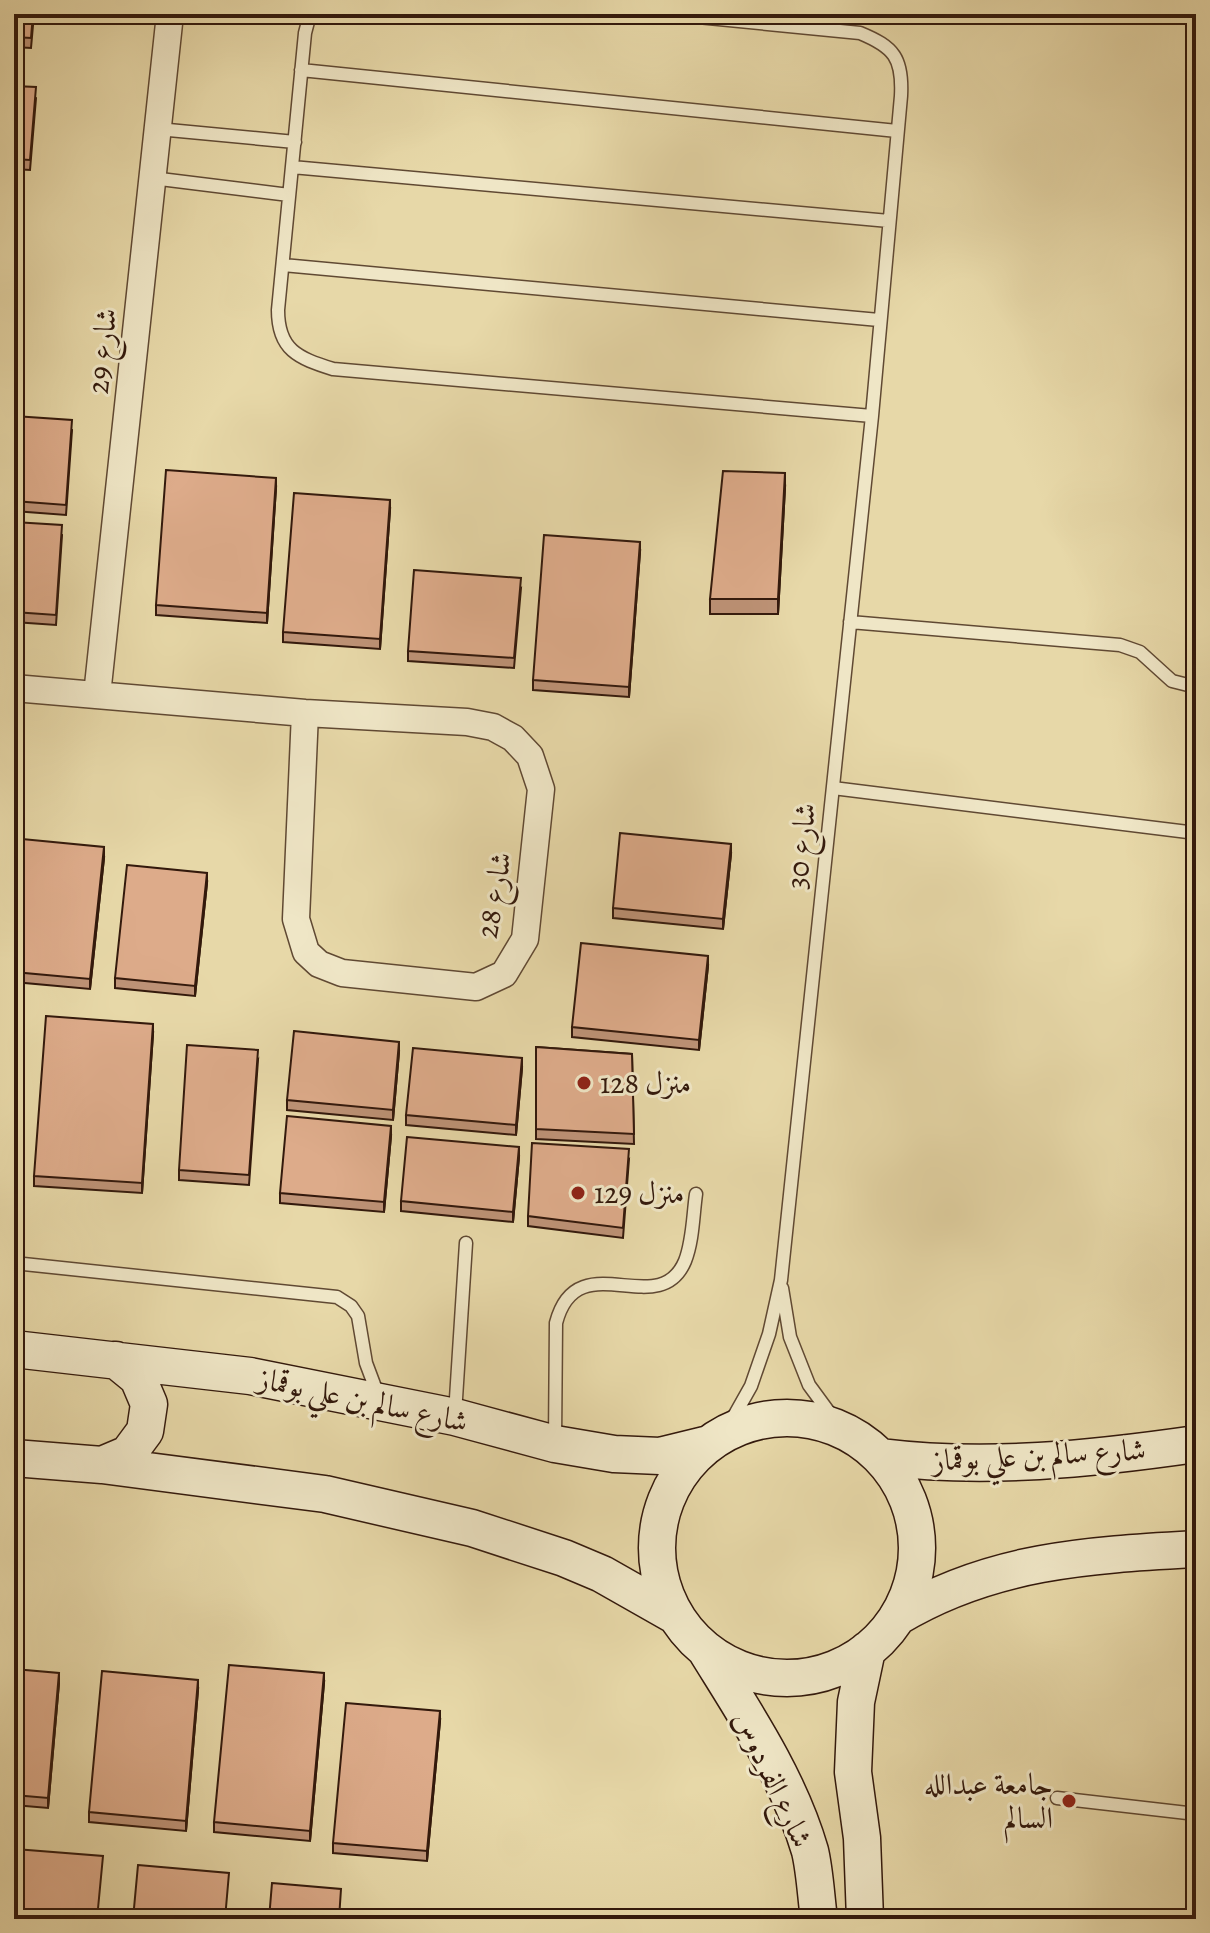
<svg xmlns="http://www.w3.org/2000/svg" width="1210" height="1933" font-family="Alegreya,Amiri,serif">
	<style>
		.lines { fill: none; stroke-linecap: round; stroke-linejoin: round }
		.lane-casing { stroke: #604933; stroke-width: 15 }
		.street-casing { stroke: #604933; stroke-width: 29 }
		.secondary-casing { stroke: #33190c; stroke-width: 39 }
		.lane { stroke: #efe6c6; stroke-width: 12 }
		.street { stroke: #efe6c6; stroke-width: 26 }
		.secondary { stroke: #efe6c6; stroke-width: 36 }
		.wall { fill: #be9377; stroke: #33190c; stroke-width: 2 }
		.shaded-wall { fill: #9b7861; stroke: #33190c; stroke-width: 2 }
		.building { fill: #ddab8a; stroke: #33190c; stroke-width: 2 }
		.poi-dot { fill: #8f2418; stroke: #efe6c6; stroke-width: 3 }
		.labels { text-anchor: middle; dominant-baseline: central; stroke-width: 6; stroke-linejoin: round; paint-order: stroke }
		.street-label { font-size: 30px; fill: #33190c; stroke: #efe6c6 }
		.poi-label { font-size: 30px; fill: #33190c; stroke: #efe6c6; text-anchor: start }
	</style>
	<rect width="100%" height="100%" fill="#e7d8a8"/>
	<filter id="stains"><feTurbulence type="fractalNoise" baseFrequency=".0025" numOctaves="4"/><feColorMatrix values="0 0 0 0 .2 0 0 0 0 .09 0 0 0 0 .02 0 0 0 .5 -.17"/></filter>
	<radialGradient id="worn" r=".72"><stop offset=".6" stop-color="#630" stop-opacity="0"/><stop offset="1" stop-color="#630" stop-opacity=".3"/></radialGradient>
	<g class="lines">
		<defs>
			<path id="lane" d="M310 14 305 33 278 310C278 350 298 358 333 369L872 416 901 96C903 58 894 47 860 33L667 14
				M301 70 897 131
				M158 129 295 142
				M292 167 889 221
				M152 178 289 195
				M283 265 879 320
				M850 622 1120 645 1140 652 1172 681 1196 687
				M833 788 1196 833
				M14 1263 337 1297 351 1306 358 1316 366 1363 378 1395
				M782 1288 790 1337 809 1385 842 1430
				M455 1414 466 1243
				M724 1434 751 1386 769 1334 781 1280 872 416
				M555 1441 556 1323C577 1242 659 1323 685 1261 693 1241 693 1215 696 1194
				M1057 1798 1196 1814"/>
			<path id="street" d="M14 688 305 713 467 722 493 727 513 738 530 756 541 789 525 939 504 974 476 987 342 973 319 964 306 952 296 919 305 713
				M97 695 170 14"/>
			<path id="secondary" d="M14 1349 250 1376 455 1417 555 1444 614 1454 660 1456 709 1444
				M657 1548a130 130 0 1 1 260 0a130 130 0 1 1-260 0Z
				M881 1457C986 1470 1092 1459 1196 1444
				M14 1458 102 1465 325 1494 472 1528 564 1558 602 1574 676 1616
				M102 1465 128 1454 145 1431 149 1404 138 1378 116 1360
				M897 1617C992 1560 1089 1555 1196 1549
				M707 1652C746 1715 789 1779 810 1851 815 1872 816 1897 819 1919
				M865 1919 862 1838 853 1772 856 1702 867 1650"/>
		</defs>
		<use href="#lane" class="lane-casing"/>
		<use href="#street" class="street-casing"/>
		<use href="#secondary" class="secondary-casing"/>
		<use href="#lane" class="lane"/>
		<use href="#street" class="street"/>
		<use href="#secondary" class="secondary"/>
	</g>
	<path class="wall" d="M14 14H34L31 48 14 47Z
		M14 86 36 98 30 170 14 169Z
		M14 416 72 430 66 515 14 511Z
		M276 488 267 623 156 615V605Z
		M785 488 778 614H710V599Z
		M390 510 380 649 283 642V632Z
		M14 522 62 535 56 625 14 622Z
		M640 552 629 697 533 690V680Z
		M521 588 514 668 408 661V651Z
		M731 854 723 929 613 918V908Z
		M104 858 90 989 14 982V911Z
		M207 883 195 996 115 988V978Z
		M708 966 699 1050 572 1037V1027Z
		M153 1034 142 1193 34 1186V1176Z
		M536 1047 632 1054 634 1144 536 1139Z
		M399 1052 393 1120 287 1110V1100Z
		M258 1060 249 1185 179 1180V1170Z
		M522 1068 516 1135 406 1125V1115Z
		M391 1136 384 1212 280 1203V1193Z
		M519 1157 513 1222 401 1211V1201Z
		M629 1159 623 1238 528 1226V1216Z
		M14 1669 59 1683 48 1808 14 1805Z
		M324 1683 310 1841 214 1832V1822Z
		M198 1690 186 1831 89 1822V1812Z
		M440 1721 427 1861 333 1853V1843Z"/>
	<path class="shaded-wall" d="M785 473V488L778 614V599Z
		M276 478V488L267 623V613Z
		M390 500V510L380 649V639Z
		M640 542V552L629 697V687Z
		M731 844V854L723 929V919Z
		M104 847V858L90 989V979Z
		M207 873V883L195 996V986Z
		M708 956V966L699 1050V1040Z
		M153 1024V1034L142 1193V1183Z
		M399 1042V1052L393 1120V1110Z
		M522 1058V1068L516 1135V1125Z
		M391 1126V1136L384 1212V1202Z
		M519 1147V1157L513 1222V1212Z
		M59 1673V1683L48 1808V1798Z
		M324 1673V1683L310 1841V1831Z
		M198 1680V1690L186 1831V1821Z
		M440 1711V1721L427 1861V1851Z"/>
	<path class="building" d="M14 14H33L31 38 14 37Z
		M14 86 36 87 30 160 14 159Z
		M14 196H16L14 223Z
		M14 416 72 420 66 505 14 501Z
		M166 470 276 478 267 613 156 605Z
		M723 471 785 473 778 599H710Z
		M294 493 390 500 380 639 283 632Z
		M14 522 62 525 56 615 14 612Z
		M544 535 640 542 629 687 533 680Z
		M414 570 521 578 514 658 408 651Z
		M620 833 731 844 723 919 613 908Z
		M22 839 104 847 90 979 14 972V911Z
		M127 865 207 873 195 986 115 978Z
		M581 943 708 956 699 1040 572 1027Z
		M46 1016 153 1024 142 1183 34 1176Z
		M294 1031 399 1042 393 1110 287 1100Z
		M187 1045 258 1050 249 1175 179 1170Z
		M536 1047 632 1054 634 1134 536 1129Z
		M413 1048 522 1058 516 1125 406 1115Z
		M287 1116 391 1126 384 1202 280 1193Z
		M407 1137 519 1147 513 1212 401 1201Z
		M532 1143 629 1149 623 1228 528 1216Z
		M229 1665 324 1673 310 1831 214 1822Z
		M14 1669 59 1673 48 1798 14 1795Z
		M102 1671 198 1680 186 1821 89 1812Z
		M346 1703 440 1711 427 1851 333 1843Z
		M15 1849 103 1856 97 1919H14Z
		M138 1865 229 1873 225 1919H133Z
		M272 1883 341 1889 339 1919H269Z"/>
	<g class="poi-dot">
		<circle cx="584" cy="1083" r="8"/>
		<circle cx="578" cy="1193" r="8"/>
		<circle cx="1069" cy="1801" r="8"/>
	</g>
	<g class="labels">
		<g class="street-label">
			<text transform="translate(102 351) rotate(-84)">شارع 29</text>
			<text transform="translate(801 846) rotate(-84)">شارع 30</text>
			<text transform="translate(494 895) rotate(-80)">شارع 28</text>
			<text transform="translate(363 1400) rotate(12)">شارع سالم بن علي بوقماز</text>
			<text transform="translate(1039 1455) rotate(-3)">شارع سالم بن علي بوقماز</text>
			<text transform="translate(773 1779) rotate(65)">شارع الفردوس</text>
		</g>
		<g class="poi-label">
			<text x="600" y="1083">منزل 128</text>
			<text x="594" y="1193">منزل 129</text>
			<text x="1053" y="1784" text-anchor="end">جامعة عبدالله<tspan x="1053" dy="34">السالم</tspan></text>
		</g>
	</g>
	<rect width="1210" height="1933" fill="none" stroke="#e7d8a8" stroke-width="48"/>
	<rect x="16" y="16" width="1178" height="1901" fill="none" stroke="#33190c" stroke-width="4"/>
	<rect x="24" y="24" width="1162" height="1885" fill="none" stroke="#33190c" stroke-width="2"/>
	<rect width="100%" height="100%" filter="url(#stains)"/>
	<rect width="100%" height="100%" fill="url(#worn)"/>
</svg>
